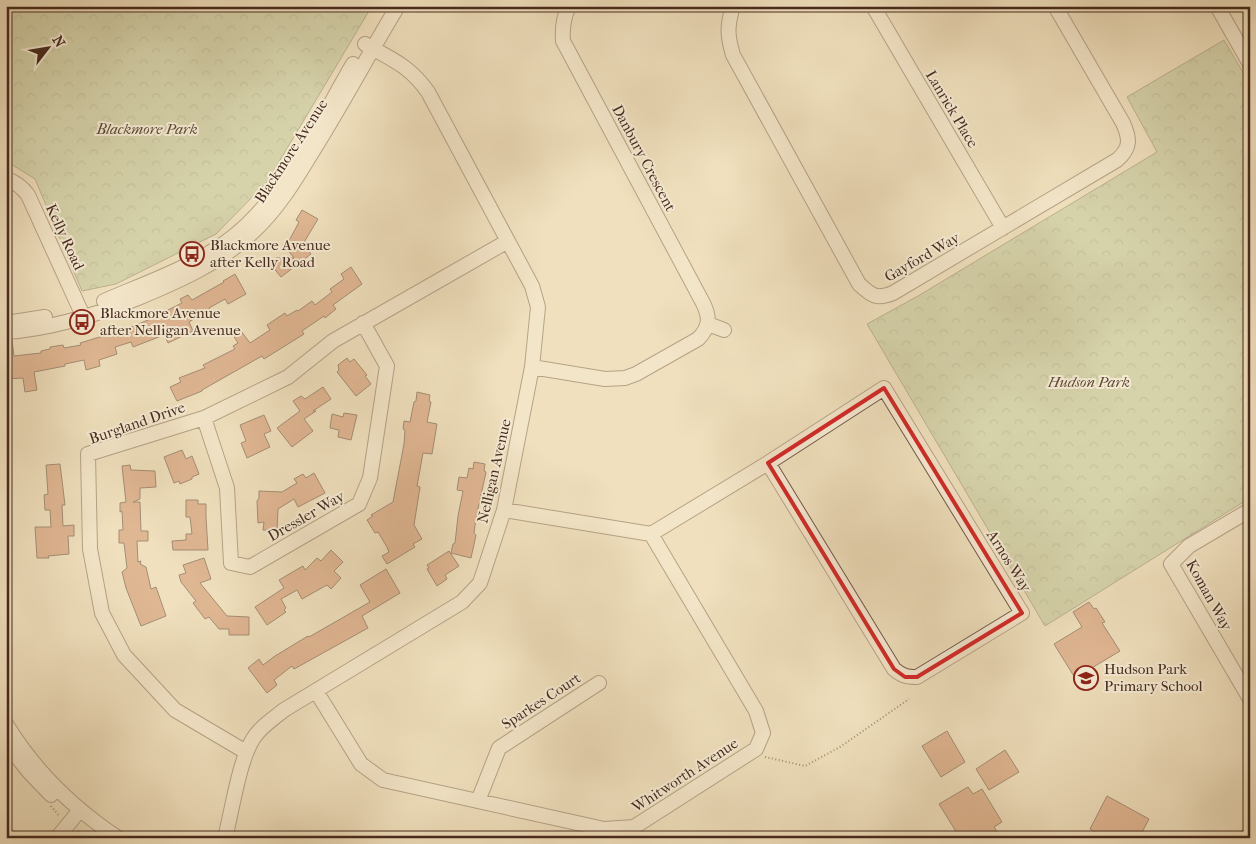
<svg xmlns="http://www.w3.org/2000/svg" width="1256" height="844" font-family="'IM FELL French Canon',serif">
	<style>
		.park { fill: url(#park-crowns); stroke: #7e7659 }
		.building { fill: #cd865f; stroke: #472a1e }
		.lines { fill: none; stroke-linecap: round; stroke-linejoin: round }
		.minor-casing { stroke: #715846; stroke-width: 16 }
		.path { stroke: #472a1e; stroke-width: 2; stroke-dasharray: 1 2.5; stroke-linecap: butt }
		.minor { stroke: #f5ebd4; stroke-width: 14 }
		.marked { fill: none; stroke: #d62828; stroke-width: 4; stroke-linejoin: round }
		.labels { text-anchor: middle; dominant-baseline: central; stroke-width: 4; stroke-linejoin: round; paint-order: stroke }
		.street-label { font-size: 15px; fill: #472a1e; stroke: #f5ebd4 }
		.park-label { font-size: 15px; font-style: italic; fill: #5d4936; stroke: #f5ebd4 }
		.poi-label { font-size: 15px; fill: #472a1e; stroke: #f5ebd4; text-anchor: start }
	</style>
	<defs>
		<pattern id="park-crowns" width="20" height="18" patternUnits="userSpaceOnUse" patternTransform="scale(1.25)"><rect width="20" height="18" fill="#b5c394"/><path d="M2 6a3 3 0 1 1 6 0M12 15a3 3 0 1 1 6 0" fill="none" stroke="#959f78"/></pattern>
	</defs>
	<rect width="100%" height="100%" fill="#f0e0bd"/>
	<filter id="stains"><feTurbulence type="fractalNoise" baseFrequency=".004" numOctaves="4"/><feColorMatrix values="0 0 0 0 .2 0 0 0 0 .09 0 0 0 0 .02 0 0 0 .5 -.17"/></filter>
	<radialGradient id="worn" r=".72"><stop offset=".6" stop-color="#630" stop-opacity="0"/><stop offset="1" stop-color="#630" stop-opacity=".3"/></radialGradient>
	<path class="park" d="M6 6H372L267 182 216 234 116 284 82 291 35 179 6 161Z
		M1224 40 1250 84V498L1045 626 867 324 918 296 1157 152 1127 97Z"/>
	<path class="building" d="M302 210 318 219 303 244 311 254 281 277 272 266 276 258H294L283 244 290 239 299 222 296 220Z
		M351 267 362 284 333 305 336 309 325 318 324 316 302 331 304 334 264 359 262 356 202 390V391L177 401 170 387 181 382 179 378 205 368 203 365 235 349 233 346 238 343 231 332 238 327 250 343 270 330 267 325 285 313 287 316 297 310 298 311 312 301 315 305 332 292 330 289 344 279 341 274Z
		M235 274 246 294 228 304 225 299 209 308 210 309 189 322 193 331 168 343 164 335 133 347 131 342 115 347 117 354 99 360 100 366 86 370 84 360 65 364V366L34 372 37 390 25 392 23 378 6 379V341L12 340 14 356 41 353V351L50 349V347L63 345 64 348 81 345 80 343 126 329 148 320 182 303 180 299 188 295 192 300 224 282 223 281Z
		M347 358 350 362 354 359 367 375 365 376 371 384 356 396 337 372 339 370 338 365Z
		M323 387 331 399 313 411H316L304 419 313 431 292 447 277 428 300 411 293 401 301 396 305 399Z
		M417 392 430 395 429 401 431 402 427 422 437 424 432 454 423 453 417 486 420 487 414 525 422 539 413 544 415 547 387 564 382 556 389 552 387 547 378 532 375 533 367 520 373 516 371 515 393 502 404 444 405 430 403 429 404 421 410 422 414 402 416 401Z
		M344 413 357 415 351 440 338 437 339 430 330 428 332 414 343 417Z
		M264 415 271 431 264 434 270 447 247 458 241 443 246 441 240 425Z
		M182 450 186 459 192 456 199 474 192 477V479L180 484 179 481 174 483 164 457Z
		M474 462 485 464 484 471 486 472 476 518 474 533 476 535 471 558 451 553 453 544 455 543 458 516 463 491 457 490 459 477 467 478 469 468 473 469Z
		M60 464 65 505H62L63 526 74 525V536H68L69 554 48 556 49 558H37L35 527H51L50 510H45L44 495 48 494 46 465Z
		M130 465 131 470 155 471 156 487 140 488V499L133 502H140L141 531H148V541H137L138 562 141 561 140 564 146 567 151 589 156 587 166 616 141 626 126 588 122 572 127 568 124 543H119V530H123L122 511 120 512V503L126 502 122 466Z
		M314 473 325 493 298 507 294 499 278 509 277 531 263 530 264 522 258 523 257 501 259 498V491L282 492 297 483 294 479 303 474 306 478Z
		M186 500H198V504H206V517L208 550H173L172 541 186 540V534H192L190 517H186Z
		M331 550 343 562 334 571 341 578 331 589 327 585 302 599 297 590 281 599 286 608 284 610 286 612 267 625 255 607 284 588 279 580 303 566 305 570 317 558 321 561Z
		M449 551 459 566 445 575 447 579 437 586 427 569 429 568 427 565Z
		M204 558 211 579 200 583 227 616 249 617V635H229V629H219L209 617 205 619 193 603 196 601 181 582 179 575 186 573 183 565Z
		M386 569 400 593 362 616 368 628 294 669 292 666 274 680 277 685 267 693 248 668 259 659 263 665 275 656 308 636 309 637 370 602 360 585Z
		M1089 602 1094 609 1096 608 1105 622 1102 623 1120 651 1075 678 1054 644 1082 627 1073 612Z
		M947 731 965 762 941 777 922 746Z
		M1005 750 1019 772 989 790 976 769Z
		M968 787 973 794 982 789 1002 822 994 827 999 835 994 838H960L939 804Z
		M1107 796 1149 819 1139 838H1106L1090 829Z
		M1250 826V838H1231Z"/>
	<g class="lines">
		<defs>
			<path id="minor" d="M733 6C727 26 727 35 733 55L859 284C871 295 876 300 893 293L1117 160C1131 148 1130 139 1123 123L1055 6
				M873 6 1003 228
				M1217 6 1250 64
				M6 179C16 182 22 187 28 195L84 318
				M104 301C148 282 196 266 234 236 287 193 319 122 353 64
				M6 323 45 317
				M708 324 724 330
				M6 332C51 329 96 315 138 298 179 281 220 263 253 232 277 210 294 182 311 154 342 105 368 55 398 6
				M532 367 605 379 625 378 636 374 698 339C710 327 710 317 703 303L563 41C562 28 563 18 569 6
				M204 418 227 488 231 563 250 567 359 504 370 478 387 366 363 323
				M1250 510 1189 546 1171 564 1250 699
				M651 534 768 463 894 669C902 676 907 677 917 677L1022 613 884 388 768 463
				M316 691 361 764 383 780 604 829 634 827 756 749 763 733 756 711 651 534 504 510
				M6 724C34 770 73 808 118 838
				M6 743 29 772 51 795
				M246 752 175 710 124 655 102 613 90 549 88 454 204 418 288 377 333 341 508 241
				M478 801 499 748 599 683
				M57 838 80 810
				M225 838C232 811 239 761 253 739 260 727 273 719 284 710L462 602 480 583 504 510 532 367 538 307 532 286 428 92C409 65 392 60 365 44"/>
		</defs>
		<use href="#minor" class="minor-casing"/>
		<path class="path" d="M765 757 805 766 840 747 909 699
			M51 806 59 816
			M78 831 87 838"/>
		<use href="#minor" class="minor"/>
	</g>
	<path d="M0 0H1256V844H0ZM884 388 1022 613 917 677H905L894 669 768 463Z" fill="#f0e0bd" fill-opacity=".55" fill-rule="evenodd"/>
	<path class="marked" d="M884 388 1022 613 917 677H905L894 669 768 463Z"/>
	<defs>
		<symbol id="bus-ring" viewBox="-11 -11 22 22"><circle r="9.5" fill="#f5ebd4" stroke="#8f2418" stroke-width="1.5"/><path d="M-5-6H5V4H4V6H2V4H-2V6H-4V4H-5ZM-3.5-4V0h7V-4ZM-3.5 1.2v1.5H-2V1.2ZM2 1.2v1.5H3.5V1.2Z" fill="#8f2418"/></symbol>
		<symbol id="school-ring" viewBox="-11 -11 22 22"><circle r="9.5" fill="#f5ebd4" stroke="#8f2418" stroke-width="1.5"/><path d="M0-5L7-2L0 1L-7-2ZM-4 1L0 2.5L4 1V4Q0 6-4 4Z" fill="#8f2418"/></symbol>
	</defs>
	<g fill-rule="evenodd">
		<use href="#bus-ring" x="178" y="240" width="28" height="28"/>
		<use href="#bus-ring" x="68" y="308" width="28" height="28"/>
		<use href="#school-ring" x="1072" y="664" width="28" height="28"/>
	</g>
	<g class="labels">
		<g class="street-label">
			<text transform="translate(952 109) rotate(59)">Lanrick Place</text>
			<text transform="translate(291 151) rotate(-57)">Blackmore Avenue</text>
			<text transform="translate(644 158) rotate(62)">Danbury Crescent</text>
			<text transform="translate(65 237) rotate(65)">Kelly Road</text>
			<text transform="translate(922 257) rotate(-30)">Gayford Way</text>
			<text transform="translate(137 423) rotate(-19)">Burgland Drive</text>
			<text transform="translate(494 471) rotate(-77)">Nelligan Avenue</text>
			<text transform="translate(306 516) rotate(-30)">Dressler Way</text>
			<text transform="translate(1009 561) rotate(58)">Arnos Way</text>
			<text transform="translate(1209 595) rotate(61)">Koman Way</text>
			<text transform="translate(541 701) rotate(-33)">Sparkes Court</text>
			<text transform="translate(685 775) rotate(-33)">Whitworth Avenue</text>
		</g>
		<g class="park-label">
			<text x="147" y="129">Blackmore Park</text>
			<text x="1089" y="382">Hudson Park</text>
		</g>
		<g class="poi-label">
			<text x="210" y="245">Blackmore Avenue<tspan x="210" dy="17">after Kelly Road</tspan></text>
			<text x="100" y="313">Blackmore Avenue<tspan x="100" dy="17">after Nelligan Avenue</tspan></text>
			<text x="1104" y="669">Hudson Park<tspan x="1104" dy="17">Primary School</tspan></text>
		</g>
	</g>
	<rect width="1256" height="844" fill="none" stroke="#f0e0bd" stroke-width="25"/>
	<rect x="8" y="8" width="1241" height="829" fill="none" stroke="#472a1e" stroke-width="2.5"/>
	<rect x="12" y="12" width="1231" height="819" fill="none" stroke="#472a1e"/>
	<g transform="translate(48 48) rotate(59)" stroke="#f5ebd4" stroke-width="4" paint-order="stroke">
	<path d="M0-4L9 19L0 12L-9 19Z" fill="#472a1e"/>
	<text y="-8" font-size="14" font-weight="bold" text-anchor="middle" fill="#472a1e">N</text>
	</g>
	<rect width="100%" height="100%" filter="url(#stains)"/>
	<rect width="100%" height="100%" fill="url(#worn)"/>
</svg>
